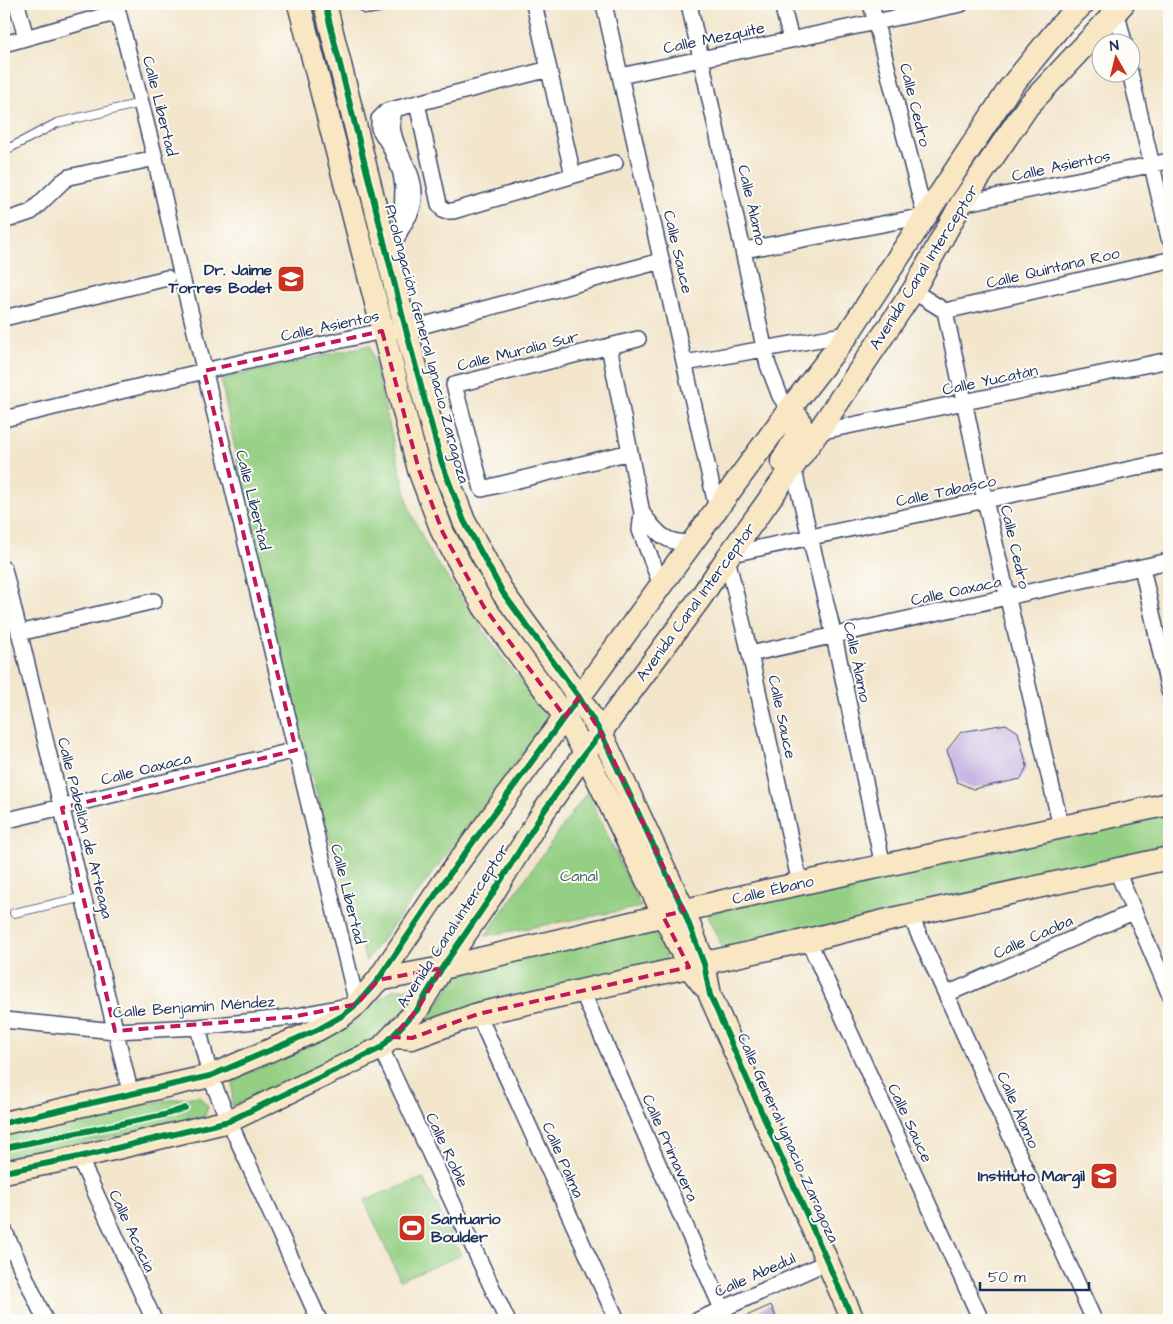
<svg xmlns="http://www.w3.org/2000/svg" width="1173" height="1324" font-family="'Architects Daughter',sans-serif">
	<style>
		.green { fill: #94cf83; stroke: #587f70 }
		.building { fill: #c0adde }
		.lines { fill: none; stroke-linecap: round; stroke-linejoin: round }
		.lane-casing { stroke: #3b4a6e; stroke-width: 10 }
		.street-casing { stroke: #3b4a6e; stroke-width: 18 }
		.secondary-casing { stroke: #3b4a6e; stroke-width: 25 }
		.lane { stroke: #fff; stroke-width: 8 }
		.street { stroke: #fff; stroke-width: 15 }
		.secondary { stroke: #f9e7c3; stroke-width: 22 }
		.cycleway-casing { stroke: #fdfcf7; stroke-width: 9 }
		.cycleway { stroke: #00873e; stroke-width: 6 }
		.marked { fill: none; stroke: #c2185b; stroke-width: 4; stroke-dasharray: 10 6; stroke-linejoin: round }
		.labels { text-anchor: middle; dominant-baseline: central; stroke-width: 4; stroke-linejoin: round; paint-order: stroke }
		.street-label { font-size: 16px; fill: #1b2f5e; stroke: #fdfcf7 }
		.poi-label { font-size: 16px; font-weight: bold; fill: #1b2f5e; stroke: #fdfcf7; text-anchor: end }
		.park-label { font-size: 16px; fill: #3f5f69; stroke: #fdfcf7 }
	</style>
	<rect width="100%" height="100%" fill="#fdfcf7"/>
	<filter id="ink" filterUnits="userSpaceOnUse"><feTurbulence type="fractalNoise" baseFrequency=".02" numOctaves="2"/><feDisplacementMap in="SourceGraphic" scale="10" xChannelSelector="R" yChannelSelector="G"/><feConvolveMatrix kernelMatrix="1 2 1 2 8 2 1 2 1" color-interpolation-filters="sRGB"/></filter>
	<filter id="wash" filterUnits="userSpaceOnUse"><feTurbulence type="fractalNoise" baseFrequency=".0096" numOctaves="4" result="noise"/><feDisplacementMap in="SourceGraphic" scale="20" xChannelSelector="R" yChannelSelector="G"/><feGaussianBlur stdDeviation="1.12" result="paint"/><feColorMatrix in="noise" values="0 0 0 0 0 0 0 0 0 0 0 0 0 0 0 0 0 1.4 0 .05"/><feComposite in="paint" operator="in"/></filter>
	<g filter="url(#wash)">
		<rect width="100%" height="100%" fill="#f2e5cb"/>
		<path class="green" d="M370 345 410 511 429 551 506 663 546 710V720L533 740 366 961 307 761 249 520 221 379Z
			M587 792 641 907 485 936Z
			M1169 813V853L724 950 706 914Z
			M648 929C663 941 667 945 666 965L424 1025 458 975Z
			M420 987 388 1032 294 1082 232 1106 233 1080 352 1024 377 1001 394 989Z
			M199 1096 208 1107 204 1118 4 1159V1134L141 1104Z
			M423 1178 461 1255 400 1280 364 1200Z"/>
		<g id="blocks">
			<path class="building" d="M1006 724 1018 732 1027 766 1021 779 973 789 957 782 947 750 961 732Z
				M771 1305 777 1320H744L742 1318Z"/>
		</g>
	</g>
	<g filter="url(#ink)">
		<use href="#blocks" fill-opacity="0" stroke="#3b4a6e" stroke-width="1"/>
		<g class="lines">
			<defs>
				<path id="lane" d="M4 151 57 123 141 103
					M14 913 84 897"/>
				<path id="street" d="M17 4 26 38
					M365 4 367 6 379 4
					M534 4 573 175
					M604 4 717 509
					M689 4 768 365 780 396 789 410
					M782 4 791 40
					M1116 10 1124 42
					M4 44 118 12
					M1130 72 1169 238
					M620 76 961 4
					M417 103 439 204 444 211H453L615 163
					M961 204 1169 161
					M4 221 31 212 62 182 69 177 155 158
					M402 228 403 187 401 173 390 146 379 128V119L387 111 549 69
					M744 250 925 216 871 4
					M389 260C393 249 397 237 402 227 408 217 413 211 414 199 416 172 398 157 393 132 391 125 393 117 394 109
					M913 291 945 311 985 500 1061 827
					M945 311 1169 260
					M4 318 167 278
					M609 346 642 513 640 530 661 585
					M685 363 848 334
					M4 419 204 371 382 331 406 330 661 261
					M818 432 1169 360
					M630 452 482 489 454 385 638 339
					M793 467 834 636 883 866
					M642 513C657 533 666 545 692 542
					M731 554 1169 461
					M727 558 750 654 800 884
					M1142 567 1169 691
					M4 569 131 1095
					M19 633 154 601
					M750 654 1169 561
					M4 821 296 750
					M1116 869 1169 993
					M910 915 1094 1320
					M808 940 981 1320
					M582 991 727 1320
					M947 994 1133 912
					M478 1014 617 1320
					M4 1020 115 1031 198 1027 292 1017 357 1004 181 273 155 158 116 4
					M198 1027 210 1076 229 1121 319 1320
					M381 1048 507 1320
					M79 1157 154 1320
					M4 1230 45 1320
					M698 1320 827 1262"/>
				<path id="secondary" d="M299 4 419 470 443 533 484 607 565 717 585 753 689 967 704 986
					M325 4 406 330 441 461 464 521 503 593 579 697 601 733 684 911 704 964 710 995 853 1320
					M782 461C787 453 801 432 800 423 800 418 793 413 789 410
					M378 980 442 968 766 891 1169 804
					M393 1037 412 1038 478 1014 808 940 901 917 1169 858
					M4 1123 210 1076 317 1030 342 1016 357 1004 378 980 444 882 789 410 848 334 1009 89 1061 25 1083 4
					M4 1172 79 1157 229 1121 381 1048 417 1010 442 968 492 895 542 814 585 753 701 597 727 558 818 432 913 291 961 204 1028 106 1123 4"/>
			</defs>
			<use href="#lane" class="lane-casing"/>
			<use href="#street" class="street-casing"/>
			<use href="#secondary" class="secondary-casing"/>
			<use href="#lane" class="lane"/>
			<use href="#street" class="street"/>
			<use href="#secondary" class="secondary"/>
			<defs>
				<path id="cycleway" d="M325 4 406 330 441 461 464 521 503 593 579 697 601 733 684 911 704 964 710 995 853 1320
					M4 1123 210 1076 317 1030 342 1016 357 1004 378 980 444 882 579 697
					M4 1148 164 1115 185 1108
					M4 1172 79 1157 229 1121 381 1048 417 1010 442 968 492 895 542 814 585 753 601 733"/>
			</defs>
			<use href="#cycleway" class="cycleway-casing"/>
			<use href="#cycleway" class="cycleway"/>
		</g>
	</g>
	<path class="marked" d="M382 331 419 470 443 533 484 607 565 717 579 697 601 733 684 911 663 916 689 967 478 1014 412 1038 393 1037 417 1010 442 968 378 980 357 1004 292 1017 115 1031 62 808 296 750 204 371Z"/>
	<defs>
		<symbol id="school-square" viewBox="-11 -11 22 22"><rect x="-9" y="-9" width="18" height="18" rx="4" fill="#c8321e" stroke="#fdfcf7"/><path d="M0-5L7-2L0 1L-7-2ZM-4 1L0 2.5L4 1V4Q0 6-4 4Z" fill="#fff"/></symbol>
		<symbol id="stadium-square" viewBox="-11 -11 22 22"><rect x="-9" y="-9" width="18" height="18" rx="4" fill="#c8321e" stroke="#fdfcf7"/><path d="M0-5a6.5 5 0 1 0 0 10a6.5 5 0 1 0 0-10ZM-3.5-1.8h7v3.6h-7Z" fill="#fff"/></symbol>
	</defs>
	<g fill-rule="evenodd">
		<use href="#school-square" x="275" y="263" width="32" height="32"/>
		<use href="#school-square" x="1088" y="1160" width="32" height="32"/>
		<use href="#stadium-square" x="396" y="1212" width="32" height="32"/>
	</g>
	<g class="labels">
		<g class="street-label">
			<text transform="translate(714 38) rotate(-12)">Calle Mezquite</text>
			<text transform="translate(915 105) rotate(76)">Calle Cedro</text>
			<text transform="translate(160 106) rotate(76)">Calle Libertad</text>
			<text transform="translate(1061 166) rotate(-12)">Calle Asientos</text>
			<text transform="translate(752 205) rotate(77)">Calle Álamo</text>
			<text transform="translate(678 252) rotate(77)">Calle Sauce</text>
			<text transform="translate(924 267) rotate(-58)">Avenida Canal Interceptor</text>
			<text transform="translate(1053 268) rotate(-13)">Calle Quintana Roo</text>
			<text transform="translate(330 326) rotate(-12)">Calle Asientos</text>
			<text transform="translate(427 344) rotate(75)">Prolongación General Ignacio Zaragoza</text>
			<text transform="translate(518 351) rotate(-14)">Calle Muralia Sur</text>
			<text transform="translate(990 380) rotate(-12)">Calle Yucatán</text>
			<text transform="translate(946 491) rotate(-12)">Calle Tabasco</text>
			<text transform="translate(253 500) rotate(76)">Calle Libertad</text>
			<text transform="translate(1015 547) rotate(77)">Calle Cedro</text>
			<text transform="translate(956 591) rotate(-12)">Calle Oaxaca</text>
			<text transform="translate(696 602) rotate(-54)">Avenida Canal Interceptor</text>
			<text transform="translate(857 662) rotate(78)">Calle Álamo</text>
			<text transform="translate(782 717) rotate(78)">Calle Sauce</text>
			<text transform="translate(146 769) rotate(-14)">Calle Oaxaca</text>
			<text transform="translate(85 828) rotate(76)">Calle Pabellón de Arteaga</text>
			<text transform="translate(773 890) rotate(-13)">Calle Ébano</text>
			<text transform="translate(348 894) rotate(76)">Calle Libertad</text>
			<text transform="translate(453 926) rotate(-57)">Avenida Canal Interceptor</text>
			<text transform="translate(1033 937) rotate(-24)">Calle Caoba</text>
			<text transform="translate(194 1007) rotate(-4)">Calle Benjamín Méndez</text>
			<text transform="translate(1018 1110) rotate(66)">Calle Álamo</text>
			<text transform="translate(910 1123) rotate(65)">Calle Sauce</text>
			<text transform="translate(788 1138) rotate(66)">Calle General Ignacio Zaragoza</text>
			<text transform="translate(670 1148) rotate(66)">Calle Primavera</text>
			<text transform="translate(447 1150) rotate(65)">Calle Roble</text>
			<text transform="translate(563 1160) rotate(66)">Calle Palma</text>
			<text transform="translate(132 1231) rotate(65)">Calle Acacia</text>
			<text transform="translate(755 1275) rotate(-24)">Calle Abedul</text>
		</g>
		<g class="poi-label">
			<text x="272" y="270">Dr. Jaime<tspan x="272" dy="18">Torres Bodet</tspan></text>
			<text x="1085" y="1176">Instituto Margil</text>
			<text x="431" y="1219" text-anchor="start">Santuario<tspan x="431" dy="18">Boulder</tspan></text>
		</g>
		<g class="park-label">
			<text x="579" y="876">Canal</text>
		</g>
	</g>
	<rect width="1173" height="1324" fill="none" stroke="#fdfcf7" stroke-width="20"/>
	<g transform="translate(1116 58) rotate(352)"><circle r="24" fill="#fdfcf7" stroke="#a3aaba"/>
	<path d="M0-4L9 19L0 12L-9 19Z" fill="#c8321e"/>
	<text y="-8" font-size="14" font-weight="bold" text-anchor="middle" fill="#1b2f5e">N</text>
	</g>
	<path d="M980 1282v8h109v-8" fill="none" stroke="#1b2f5e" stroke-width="2.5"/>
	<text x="988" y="1282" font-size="15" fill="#1b2f5e" stroke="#fdfcf7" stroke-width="4" paint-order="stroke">50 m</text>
</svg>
